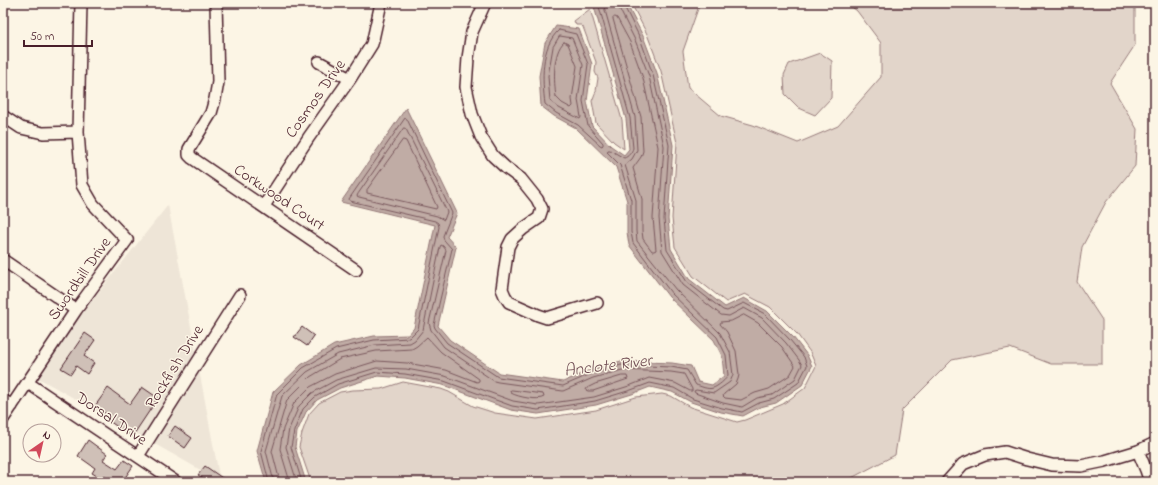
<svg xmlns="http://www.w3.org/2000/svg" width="1158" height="485" font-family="'Indie Flower',sans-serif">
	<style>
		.built { fill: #eee5d7 }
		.green { fill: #e2d5ca; stroke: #967a7a }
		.water { fill: #c0aca5; stroke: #917474 }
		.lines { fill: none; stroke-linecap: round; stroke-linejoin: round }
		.shore { stroke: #79575c; stroke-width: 1 }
		.building { fill: #cfc0b7; stroke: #4a1f2b }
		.street-casing { stroke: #4a1f2b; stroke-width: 14 }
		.street { stroke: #fcf5e5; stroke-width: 11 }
		.labels { text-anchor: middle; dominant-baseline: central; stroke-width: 3; stroke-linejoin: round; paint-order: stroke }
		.street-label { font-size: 16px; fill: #4a1f2b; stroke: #fcf5e5 }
		.water-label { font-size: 17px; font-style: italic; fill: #6d4950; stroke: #fcf5e5 }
	</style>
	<rect width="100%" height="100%" fill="#fcf5e5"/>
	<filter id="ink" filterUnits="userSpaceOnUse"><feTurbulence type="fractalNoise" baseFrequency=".025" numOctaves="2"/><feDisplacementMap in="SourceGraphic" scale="8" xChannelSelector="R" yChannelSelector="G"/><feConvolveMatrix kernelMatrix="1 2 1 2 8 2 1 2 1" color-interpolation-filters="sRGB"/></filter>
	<g filter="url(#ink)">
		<path class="built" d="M168 205 220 481 33 375Z"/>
		<path class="green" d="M631 3H700L683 51 688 88 721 116 753 125 798 143 838 126 881 77V43L857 11 847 3H1135V45L1110 83 1137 129 1135 166 1106 202 1082 247 1077 282 1102 320V364H1051L1010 348 952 360 902 410 895 455 844 482H311L299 447 302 433 309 414 319 403 340 392 353 390 381 389 403 382 441 389 449 392 473 406 495 413 537 419 596 410 636 397 662 394 671 396 690 407 737 422 745 420 783 404 805 388 816 366 810 352 797 334 770 307 745 294 726 302 693 276 675 247 672 218 677 143 661 71 647 34Z
			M590 9 622 120 624 149 614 142 596 123 592 101 596 91 598 78 595 72 596 62 583 27 581 25H576L574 21Z
			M820 53 832 61 831 98 815 115 799 108 785 94 784 75 789 64Z"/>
		<path class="water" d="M593 3H626L643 36 657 73 673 145 668 219 671 249 689 279 725 307 744 298 767 311 793 337 807 355 812 366 802 385 776 403 760 407 743 416 721 412 691 402 672 392 650 387 632 394 596 405 538 414 511 410 443 385 405 378 378 376 340 388 317 400 306 412 297 432 295 447 306 482H266L257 451 273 392 301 365 334 345 374 336 408 335 414 328 435 225 341 202 406 108 457 213 447 237 456 247 438 326 450 340 499 373 563 382 590 370 621 361 672 363 691 366 698 382 712 385 724 376 722 356 714 340 669 297 629 245 627 232V201L616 167 576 128 554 116 541 106 539 76 545 43 556 26 579 29 592 64 587 101 592 126 611 146 624 155 629 149 626 119Z"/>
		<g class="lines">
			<path class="shore" d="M603 3 635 117 637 150 632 159 625 165 636 200V231L637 241 676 290 720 333 730 352 733 375 730 382 714 393 696 390 694 391 695 393 723 403 742 407 757 398 772 395 795 379 802 365 799 360 786 343 762 318 744 308 729 316 721 315 683 285 662 251 659 218 664 146 649 76 635 40 619 8 618 3
				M615 17 617 18 630 42 643 78 658 147 653 218 656 250 654 251H652L643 239 642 231V199L633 168 641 157 643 151 641 117 613 19Z
				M559 30 576 34 588 64 583 101 588 126 603 143V145L602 146 600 145 578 125 556 113 545 104C542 80 540 47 559 30Z
				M560 36 572 38 583 65 578 100 581 117 580 119 559 108 550 101 548 76 553 47Z
				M564 42 568 44 577 66 572 99 573 106 571 108 562 103 556 97C554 82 552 53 564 42Z
				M404 128 406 129 447 212 444 220 437 216 359 197 357 196 358 194Z
				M403 140 406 141 437 207 436 209 367 193V190Z
				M744 315 758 323 782 347 795 366 790 375 769 389 755 393 741 400 725 398 723 396 724 394 736 384 738 379 739 375 736 351 727 332 720 324 721 322 731 321Z
				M622 376H627L628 379 593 391H588L586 390 587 388 595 384Z
				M512 390 543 394 544 397C538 401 518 397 511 393L510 391Z
				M269 482 261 451 277 394 303 368 336 349 374 340 409 338 418 329 439 227 438 223 435 221 350 201 349 199 405 118 407 119 452 213 443 236 444 240 452 249 434 325 435 328 447 343 498 377 563 386 591 374 621 365 671 367 687 370 696 385C700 386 708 390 713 388 717 387 727 379 728 375L726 355 717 337 672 294 633 243 631 232V200L620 165 607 152 608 150H610L624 158C628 157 632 152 633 148L630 118 598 3
				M274 482 266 451 282 396 307 372 338 354 375 345 410 343 415 340 423 330 440 247 441 245 443 246 446 250 429 323 431 330 444 347 494 381 498 382 563 391 593 378 622 370 671 372 684 374 692 389V391H690L675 383 649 378 629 386 594 397 538 405 513 401 445 376 406 369 376 368 336 380 312 393 299 406 289 429 286 447 297 482
				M280 482 272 451 287 400 310 377 340 359 376 351 412 349 417 346 427 337 441 352 479 379V381L477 382 446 370 407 363 377 361 335 374 310 387 294 403 283 429 280 449 290 482
				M302 482 291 447 294 431 303 409 315 397 338 384 377 372 405 374 444 381 512 406 538 410 595 401 631 390 650 383 674 388 693 399 722 408 742 412 759 403 774 399 798 383 807 366 804 357 790 340 765 314 744 303 727 311 723 310 687 282 667 250 664 219 669 145 653 75 640 38 624 6 623 3"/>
		</g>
		<path class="building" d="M302 327 314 336 307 346 294 337Z
			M85 333 95 340 84 356 94 363 87 374 76 366 71 374 61 368Z
			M142 387 158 398 132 437 106 419 108 415 95 406 108 388 130 404Z
			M175 426 192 438 185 448 168 436Z
			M88 440 107 454 103 460 117 469 124 460 133 466 122 482H112L104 476 102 479 92 473 95 468 78 456Z
			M205 466 228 482H208L198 475Z"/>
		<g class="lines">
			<defs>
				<path id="street" d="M216 3 218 82 215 99 211 113 189 149V155L192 158 356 270
					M485 3 472 32 468 58 466 87 472 114 481 137 493 156 506 168 521 179 537 199 542 209 539 218 523 229 512 239 508 247 502 289 505 296 509 302 538 315 547 318 597 303
					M319 62 350 79
					M3 116 21 128 43 133 78 132
					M264 206 309 137 350 79 372 44 381 3
					M3 260 76 310
					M28 383 176 482
					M3 400 12 406
					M3 419 76 310 127 240 93 204 82 185 78 132 81 3
					M1138 451 1146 470 1150 482
					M138 456 240 295
					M947 482 963 464 985 455 1005 452 1027 459 1052 465 1081 466 1105 461 1138 451 1155 443"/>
			</defs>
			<use href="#street" class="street-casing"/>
			<use href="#street" class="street"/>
		</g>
	</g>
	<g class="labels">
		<g class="street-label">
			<text transform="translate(316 99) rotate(-55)">Cosmos Drive</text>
			<text transform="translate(279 198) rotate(34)">Corkwood Court</text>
			<text transform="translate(80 279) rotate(-55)">Swordbill Drive</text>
			<text transform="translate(175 367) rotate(-58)">Rockfish Drive</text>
			<text transform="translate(111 419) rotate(34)">Dorsal Drive</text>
		</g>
		<g class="water-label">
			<text transform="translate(608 366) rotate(-7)">Anclote River</text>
		</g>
	</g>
	<rect width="1158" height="485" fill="none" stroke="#fcf5e5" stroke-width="16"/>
	<rect x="8" y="8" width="1142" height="469" fill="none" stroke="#4a1f2b" stroke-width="1.5" filter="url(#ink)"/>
	<g transform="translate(42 443) rotate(34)"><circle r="19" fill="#fcf5e5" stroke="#b59f9b"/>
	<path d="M0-3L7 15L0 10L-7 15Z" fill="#d1495b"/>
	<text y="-6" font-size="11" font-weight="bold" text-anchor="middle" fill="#4a1f2b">N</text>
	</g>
	<path d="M24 40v6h68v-6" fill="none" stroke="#4a1f2b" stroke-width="2"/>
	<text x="30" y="40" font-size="12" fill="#4a1f2b" stroke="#fcf5e5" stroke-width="3" paint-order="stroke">50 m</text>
</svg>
